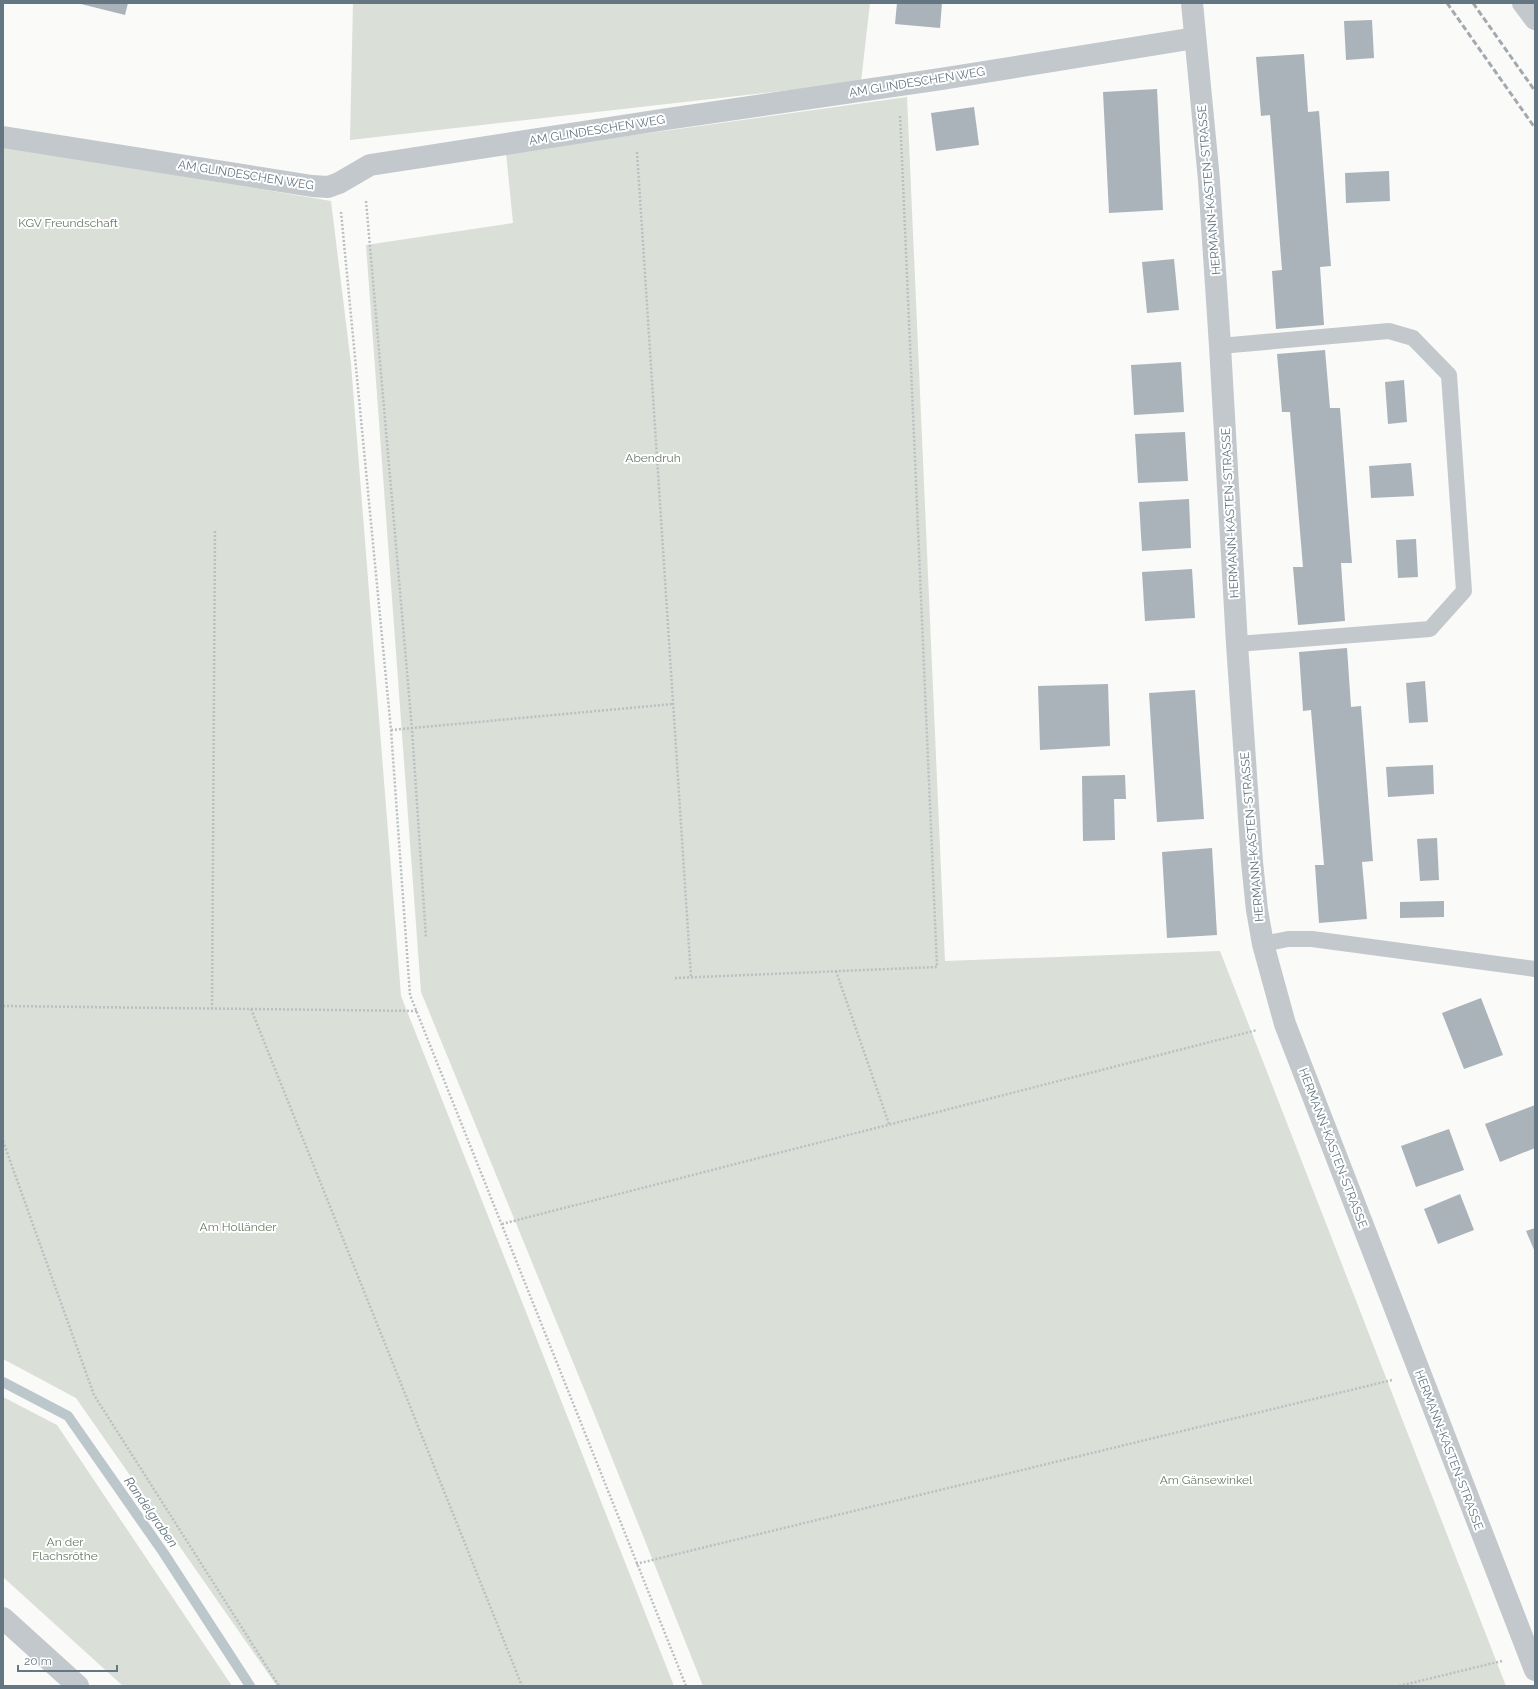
<svg xmlns="http://www.w3.org/2000/svg" width="1538" height="1689" viewBox="0 0 1538 1689" font-family="Raleway,sans-serif">
<style>
.green{fill:#dadfd7}
.lines{fill:none;stroke-linecap:round;stroke-linejoin:round}
.stream{stroke:#bbc7cb;stroke-width:10}
.building{fill:#aab3b9}
.path{stroke:#bbbfc2;stroke-width:2.5;stroke-dasharray:2 2;stroke-linecap:butt}
.service{stroke:#c3c8cc;stroke-width:16}
.minor{stroke:#c3c8cc;stroke-width:22}
.tertiary{stroke:#c3c8cc;stroke-width:22}
.rail{stroke:#a2aab0;stroke-width:3;stroke-dasharray:6 3;stroke-linecap:butt}
.labels{text-anchor:middle;dominant-baseline:central;stroke-width:4;stroke-linejoin:round;paint-order:stroke}
.street-label{font-size:12px;fill:#657683;stroke:#fff}
.park-label{font-size:12px;fill:#687a64;stroke:#fff}
.water-label{font-size:13px;font-style:italic;fill:#60757c;stroke:#fff}
</style>
<rect width="100%" height="100%" fill="#fafaf8"/>
<g class="green">
<path d="M353 3H870L861 82 350 140Z"/>
<path d="M907 97 945 961 1220 951 1506 1686H703L598 1423 421 992 366 245 513 223 506 153Z"/>
<path d="M3 146 331 201 351 364 401 996 674 1686H277L76 1398 3 1359Z"/>
<path d="M3 1397 57 1425 232 1686H123L3 1577Z"/>
</g>
<g class="lines">
<path class="stream" d="M3 1382 68 1416 163 1552 250 1686"/>
</g>
<g class="building">
<path d="M77 3H128L125 15Z"/>
<path d="M897 3H942L940 28 895 24Z"/>
<path d="M1372 20 1374 58 1346 60 1344 21Z"/>
<path d="M1304 54 1308 112 1319 111 1331 266 1320 267 1324 325 1276 329 1272 271 1282 270 1270 115 1261 116 1256 57Z"/>
<path d="M1157 89 1163 210 1109 213 1103 92Z"/>
<path d="M974 107 979 145 936 151 931 113Z"/>
<path d="M1389 171 1390 201 1346 203 1345 173Z"/>
<path d="M1174 259 1179 310 1147 313 1142 262Z"/>
<path d="M1325 350 1330 408H1340L1352 563H1341L1345 621 1298 625 1293 567H1303L1290 412H1282L1277 354Z"/>
<path d="M1181 362 1184 412 1134 415 1131 365Z"/>
<path d="M1404 380 1407 422 1388 424 1385 382Z"/>
<path d="M1185 432 1188 481 1138 483 1135 434Z"/>
<path d="M1411 463 1414 496 1371 498 1369 466Z"/>
<path d="M1189 499 1191 548 1142 551 1139 502Z"/>
<path d="M1416 539 1418 577 1398 578 1396 540Z"/>
<path d="M1192 569 1195 618 1145 621 1142 572Z"/>
<path d="M1347 648 1351 707 1361 706 1373 861 1362 862 1367 919 1319 923 1315 865H1324L1311 710 1303 711 1299 652Z"/>
<path d="M1425 681 1428 722 1409 723 1406 683Z"/>
<path d="M1108 684 1110 746 1040 750 1038 686Z"/>
<path d="M1195 690 1204 819 1157 822 1149 693Z"/>
<path d="M1433 765 1434 794 1388 797 1386 767Z"/>
<path d="M1125 775 1126 799H1114L1115 840 1083 841 1082 776Z"/>
<path d="M1437 838 1439 880 1420 881 1417 839Z"/>
<path d="M1212 848 1217 935 1167 938 1162 852Z"/>
<path d="M1444 901V917L1400 918V902Z"/>
<path d="M1481 998 1503 1055 1464 1069 1442 1013Z"/>
<path d="M1535 1105V1148L1500 1162 1485 1124Z"/>
<path d="M1449 1129 1464 1170 1416 1187 1401 1146Z"/>
<path d="M1460 1194 1474 1230 1438 1244 1424 1209Z"/>
<path d="M1535 1228V1252L1526 1231Z"/>
</g>
<g class="lines">
<g class="path">
<path d="M637 152 691 977"/>
<path d="M366 201 412 729 426 938"/>
<path d="M341 212 391 730 410 995 686 1686"/>
<path d="M391 730 673 704"/>
<path d="M836 971 889 1124"/>
<path d="M675 978 937 967 900 114"/>
<path d="M3 1006 418 1011"/>
<path d="M212 1009 215 530"/>
<path d="M251 1009 522 1686"/>
<path d="M3 1141 94 1395 279 1686"/>
<path d="M502 1224 1257 1030"/>
<path d="M636 1564 1392 1380"/>
<path d="M1399 1686 1502 1661"/>
</g>
<g class="service">
<path d="M1220 346 1389 331 1413 338 1449 375 1464 591 1430 629 1237 644"/>
<path d="M1263 944 1288 939H1312L1535 969"/>
</g>
<g class="minor">
<path d="M1523 3 1535 19"/>
<path d="M3 137 312 186 328 187 339 183 370 165 667 119 941 79 1195 38"/>
<path d="M3 1618 78 1686"/>
</g>
<path class="tertiary" d="M1192 3 1209 180 1220 346 1237 644 1252 862 1257 910 1263 944 1285 1024 1535 1670"/>
<g class="rail">
<path d="M1447 3 1535 128"/>
<path d="M1473 3 1535 91"/>
</g>
</g>
<g class="labels">
<g class="street-label">
<text transform="translate(917 82) rotate(-9)">AM GLINDESCHEN WEG</text>
<text transform="translate(597 130) rotate(-9)">AM GLINDESCHEN WEG</text>
<text transform="translate(246 175) rotate(9)">AM GLINDESCHEN WEG</text>
<text transform="translate(1209 190) rotate(-95)">HERMANN-KASTEN-STRASSE</text>
<text transform="translate(1230 513) rotate(-93)">HERMANN-KASTEN-STRASSE</text>
<text transform="translate(1252 837) rotate(-95)">HERMANN-KASTEN-STRASSE</text>
<text transform="translate(1333 1148) rotate(69)">HERMANN-KASTEN-STRASSE</text>
<text transform="translate(1449 1450) rotate(69)">HERMANN-KASTEN-STRASSE</text>
</g>
<g class="park-label">
<text x="68" y="223">KGV Freundschaft</text>
<text x="653" y="458">Abendruh</text>
<text x="238" y="1227">Am Holländer</text>
<text x="1206" y="1480">Am Gänsewinkel</text>
<text x="65" y="1542">An der<tspan x="65" dy="14">Flachsröthe</tspan></text>
</g>
<g class="water-label">
<text transform="translate(151 1512) rotate(55)">Randelgraben</text>
</g>
</g>
<rect width="1538" height="1689" fill="none" stroke="#657683" stroke-width="8"/>
<path d="M18 1665v6h99v-6" fill="none" stroke="#657683" stroke-width="2"/>
<text x="24" y="1665" font-size="12" fill="#657683" stroke="#ffffff" stroke-width="3" paint-order="stroke">20 m</text>
</svg>
